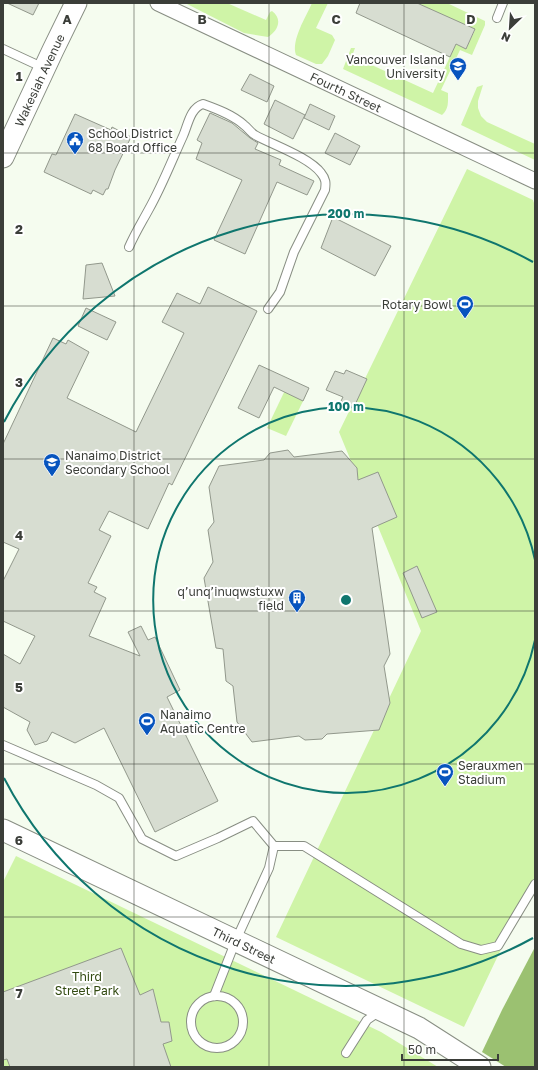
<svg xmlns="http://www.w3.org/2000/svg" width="538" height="1070" viewBox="0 0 538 1070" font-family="'Golos Text',sans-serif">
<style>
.green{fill:#cff4a7}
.forest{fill:#9bc171}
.building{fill:#d7ddd1;stroke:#92988c}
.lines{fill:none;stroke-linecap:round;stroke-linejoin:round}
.lane-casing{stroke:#888e83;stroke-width:10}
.street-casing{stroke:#888e83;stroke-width:17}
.secondary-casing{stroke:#888e83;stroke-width:23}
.lane{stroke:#fff;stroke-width:8}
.street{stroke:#fff;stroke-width:15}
.secondary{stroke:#fff;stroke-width:21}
.grid{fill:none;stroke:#3b3e39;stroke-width:1;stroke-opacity:0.55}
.ring{fill:none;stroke:#0f766e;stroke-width:2}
.labels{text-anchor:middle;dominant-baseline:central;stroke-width:4;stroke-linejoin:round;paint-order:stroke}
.poi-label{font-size:12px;fill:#3b3e39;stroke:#fff;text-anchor:start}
.street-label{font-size:12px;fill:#3b3e39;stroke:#fff}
.park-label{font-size:12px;fill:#324a11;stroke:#fff}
.grid-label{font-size:13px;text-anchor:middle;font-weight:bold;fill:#3b3e39;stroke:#fff;stroke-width:4;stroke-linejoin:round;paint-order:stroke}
.centre{fill:#0f766e;stroke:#fff;stroke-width:2}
.ring-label{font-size:12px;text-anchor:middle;font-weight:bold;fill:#0f766e;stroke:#fff;stroke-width:4;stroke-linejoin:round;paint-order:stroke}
</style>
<rect width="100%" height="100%" fill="#f5fcef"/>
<g class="green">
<path d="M185 3H227L266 20 270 12 272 11C283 19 278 31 268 37L244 33Z"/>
<path d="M312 3H328L316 28 332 35 335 40 328 56 322 64H316L296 55C291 40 306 17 312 3Z"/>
<path d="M417 3H447L485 21V25L472 55 460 50 441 90 448 93C448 102 449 109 442 115L343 69 351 48H355L352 56 433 93 456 44 466 49 475 30Z"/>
<path d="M483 85 478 101V108L481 116 487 122 535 144V160L461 125 477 87Z"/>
<path d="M467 169 533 200 535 206V878L464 1027 276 937 421 631 339 432Z"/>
<path d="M287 386 306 395 286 436 267 428Z"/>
<path d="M16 856 381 1032 438 1067H3V882Z"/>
</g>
<path class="forest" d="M535 947V1067H506L482 1052 502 1010Z"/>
<g class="building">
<path d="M7 3H39L33 15Z"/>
<path d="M360 3H417L475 29 466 49 456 44 450 57 356 13Z"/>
<path d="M250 74 274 86 267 102 241 90Z"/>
<path d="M275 100 305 115 293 139 264 124Z"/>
<path d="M310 104 335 116 329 130 304 118Z"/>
<path d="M210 113 232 123 250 138 258 143 255 149 281 160 279 165 314 181 307 195 277 182 245 254 214 240 242 180 196 159 202 143 197 140Z"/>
<path d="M75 114 111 130 112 127 131 137 115 170 108 189H106L103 195 93 190 91 194 44 172 52 154 56 155Z"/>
<path d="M335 133 360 146 350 165 325 153Z"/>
<path d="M333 217 391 246 375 276 321 248Z"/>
<path d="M102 263 115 296 83 299 86 265Z"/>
<path d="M208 287 257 311 172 485 169 483 148 529 109 511 99 530 111 536 88 583 97 587 94 592 106 598 89 636 140 656 128 632 141 626 148 640 155 637 180 690 167 697 218 801 155 832 104 728 75 743 52 732 47 741 35 745 27 730 30 722 3 707V654L20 664 35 636 3 621V581L19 549 3 542V444L53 338 66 344 68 340 89 352 67 398 136 432 184 333 162 322 177 293 200 304Z"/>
<path d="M86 308 116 322 107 340 78 326Z"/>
<path d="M259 365 309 388 303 401 274 387 259 418 238 408Z"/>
<path d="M346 370 367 379 354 407 341 401 343 397 326 390 335 371 344 374Z"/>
<path d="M288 450 294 457 342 451 357 468 358 480 378 472 397 517 372 528 390 654 384 666 390 703 379 730 327 734 322 739 305 740 299 736 252 742 237 722 233 686 226 681 223 649 216 648 204 578 213 562 208 530 214 522 209 487 219 466 264 460 270 453Z"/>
<path d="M417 566 437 612 422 618 403 573Z"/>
<path d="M121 948 140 995 153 989 161 1022H169L172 1041 163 1044 171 1067H10L7 1059 3 1060V992Z"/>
</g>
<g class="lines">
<defs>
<g id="lane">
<path d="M497 18 503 3"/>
<path d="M3 49 44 68"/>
<path d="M129 247C135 233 142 222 149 209 162 186 172 160 183 136 188 125 190 108 203 104 217 109 233 115 244 125 248 128 251 133 255 135 273 145 309 157 321 173 326 179 326 183 325 190L294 252 280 292 268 309"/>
<path d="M3 745 96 785 119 798 142 839 176 856 218 838 253 821 274 846H304L461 944 481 950 498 946 535 884"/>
<circle cx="217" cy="1022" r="26"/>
<path d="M214 996 236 940 269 868 274 846"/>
<path d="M346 1053 367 1020 380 1011"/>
</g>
<g id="street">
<path id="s1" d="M158 3 535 181"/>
</g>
<g id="secondary">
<path id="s2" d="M3 157 53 50 76 3"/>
<path id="s3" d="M3 830 419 1028 480 1067"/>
</g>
</defs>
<use href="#lane" class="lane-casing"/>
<use href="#street" class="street-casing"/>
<use href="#secondary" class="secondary-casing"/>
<use href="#lane" class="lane"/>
<use href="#street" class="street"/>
<use href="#secondary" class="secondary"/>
</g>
<path class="grid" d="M134 3V1067M269 3V1067M404 3V1067M3 153H535M3 306H535M3 459H535M3 611H535M3 764H535M3 917H535"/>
<g class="ring">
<path d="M535 640A193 193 0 1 1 535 560"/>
<path d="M533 938A386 386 0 0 1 4 778M4 422A386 386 0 0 1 533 262"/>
</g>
<defs>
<symbol id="university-pin" viewBox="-11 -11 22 30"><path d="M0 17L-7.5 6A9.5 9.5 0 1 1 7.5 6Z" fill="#0754be" stroke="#fff"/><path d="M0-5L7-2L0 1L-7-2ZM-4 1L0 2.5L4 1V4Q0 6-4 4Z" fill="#fff"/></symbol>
<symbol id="civic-pin" viewBox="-11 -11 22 30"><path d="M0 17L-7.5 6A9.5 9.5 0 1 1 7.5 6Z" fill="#0754be" stroke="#fff"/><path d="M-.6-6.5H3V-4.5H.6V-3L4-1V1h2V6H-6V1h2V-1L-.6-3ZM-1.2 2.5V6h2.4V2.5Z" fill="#fff"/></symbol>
<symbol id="stadium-pin" viewBox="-11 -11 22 30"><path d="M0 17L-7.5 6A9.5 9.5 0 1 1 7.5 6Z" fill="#0754be" stroke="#fff"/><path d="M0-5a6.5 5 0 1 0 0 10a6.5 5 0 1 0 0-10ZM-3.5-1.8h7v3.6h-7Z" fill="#fff"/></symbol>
<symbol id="school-pin" viewBox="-11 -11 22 30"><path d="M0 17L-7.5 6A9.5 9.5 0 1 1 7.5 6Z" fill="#0754be" stroke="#fff"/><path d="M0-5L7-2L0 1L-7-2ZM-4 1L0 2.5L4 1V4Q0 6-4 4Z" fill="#fff"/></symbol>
<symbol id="building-pin" viewBox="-11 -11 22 30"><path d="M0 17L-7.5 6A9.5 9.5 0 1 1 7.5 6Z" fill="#0754be" stroke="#fff"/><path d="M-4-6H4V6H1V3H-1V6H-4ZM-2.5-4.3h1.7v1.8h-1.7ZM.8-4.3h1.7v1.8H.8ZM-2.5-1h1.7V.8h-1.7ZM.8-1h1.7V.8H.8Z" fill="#fff"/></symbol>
</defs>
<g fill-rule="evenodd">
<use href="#university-pin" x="448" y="56" width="20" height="27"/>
<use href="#civic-pin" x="65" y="130" width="20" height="27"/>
<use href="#stadium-pin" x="455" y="294" width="20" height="27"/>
<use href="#school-pin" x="42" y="452" width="20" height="27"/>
<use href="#building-pin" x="287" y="588" width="20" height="27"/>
<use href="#stadium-pin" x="137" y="711" width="20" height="27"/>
<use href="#stadium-pin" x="435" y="762" width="20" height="27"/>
</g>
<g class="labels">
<g class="poi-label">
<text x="445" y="59" text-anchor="end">Vancouver Island<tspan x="445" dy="14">University</tspan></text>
<text x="88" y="133">School District<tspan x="88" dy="14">68 Board Office</tspan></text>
<text x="452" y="304" text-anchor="end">Rotary Bowl</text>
<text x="65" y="455">Nanaimo District<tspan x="65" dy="14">Secondary School</tspan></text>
<text x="284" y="591" text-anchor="end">q’unq’inuqwstuxw<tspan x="284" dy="14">field</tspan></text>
<text x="160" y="714">Nanaimo<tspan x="160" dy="14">Aquatic Centre</tspan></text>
<text x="458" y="765">Serauxmen<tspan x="458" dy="14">Stadium</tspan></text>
</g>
<g class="street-label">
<text stroke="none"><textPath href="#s2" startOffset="85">Wakesiah Avenue</textPath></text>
<text stroke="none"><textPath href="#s1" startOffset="208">Fourth Street</textPath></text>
<text stroke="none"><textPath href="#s3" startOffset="267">Third Street</textPath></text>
</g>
<g class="park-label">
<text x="87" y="976">Third<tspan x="87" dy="14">Street Park</tspan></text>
</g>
</g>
<g class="grid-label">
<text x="67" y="24">A</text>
<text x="202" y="24">B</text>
<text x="336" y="24">C</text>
<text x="471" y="24">D</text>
<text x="19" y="81">1</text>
<text x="19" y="234">2</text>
<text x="19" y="387">3</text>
<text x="19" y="540">4</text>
<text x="19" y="692">5</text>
<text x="19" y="845">6</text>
<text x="19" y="998">7</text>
</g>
<circle cx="346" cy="600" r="6" class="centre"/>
<g class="ring-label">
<text x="346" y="218">200 m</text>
<text x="346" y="411">100 m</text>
</g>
<rect width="538" height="1070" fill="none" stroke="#3b3e39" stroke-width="8"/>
<g transform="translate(510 28) rotate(205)" stroke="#ffffff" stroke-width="3" paint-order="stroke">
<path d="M0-3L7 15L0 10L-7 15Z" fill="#3b3e39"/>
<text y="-6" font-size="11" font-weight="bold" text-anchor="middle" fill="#3b3e39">N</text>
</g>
<path d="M402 1054v6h96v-6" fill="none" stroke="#3b3e39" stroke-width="2"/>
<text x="408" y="1054" font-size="12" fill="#3b3e39" stroke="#ffffff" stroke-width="3" paint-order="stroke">50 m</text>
</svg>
